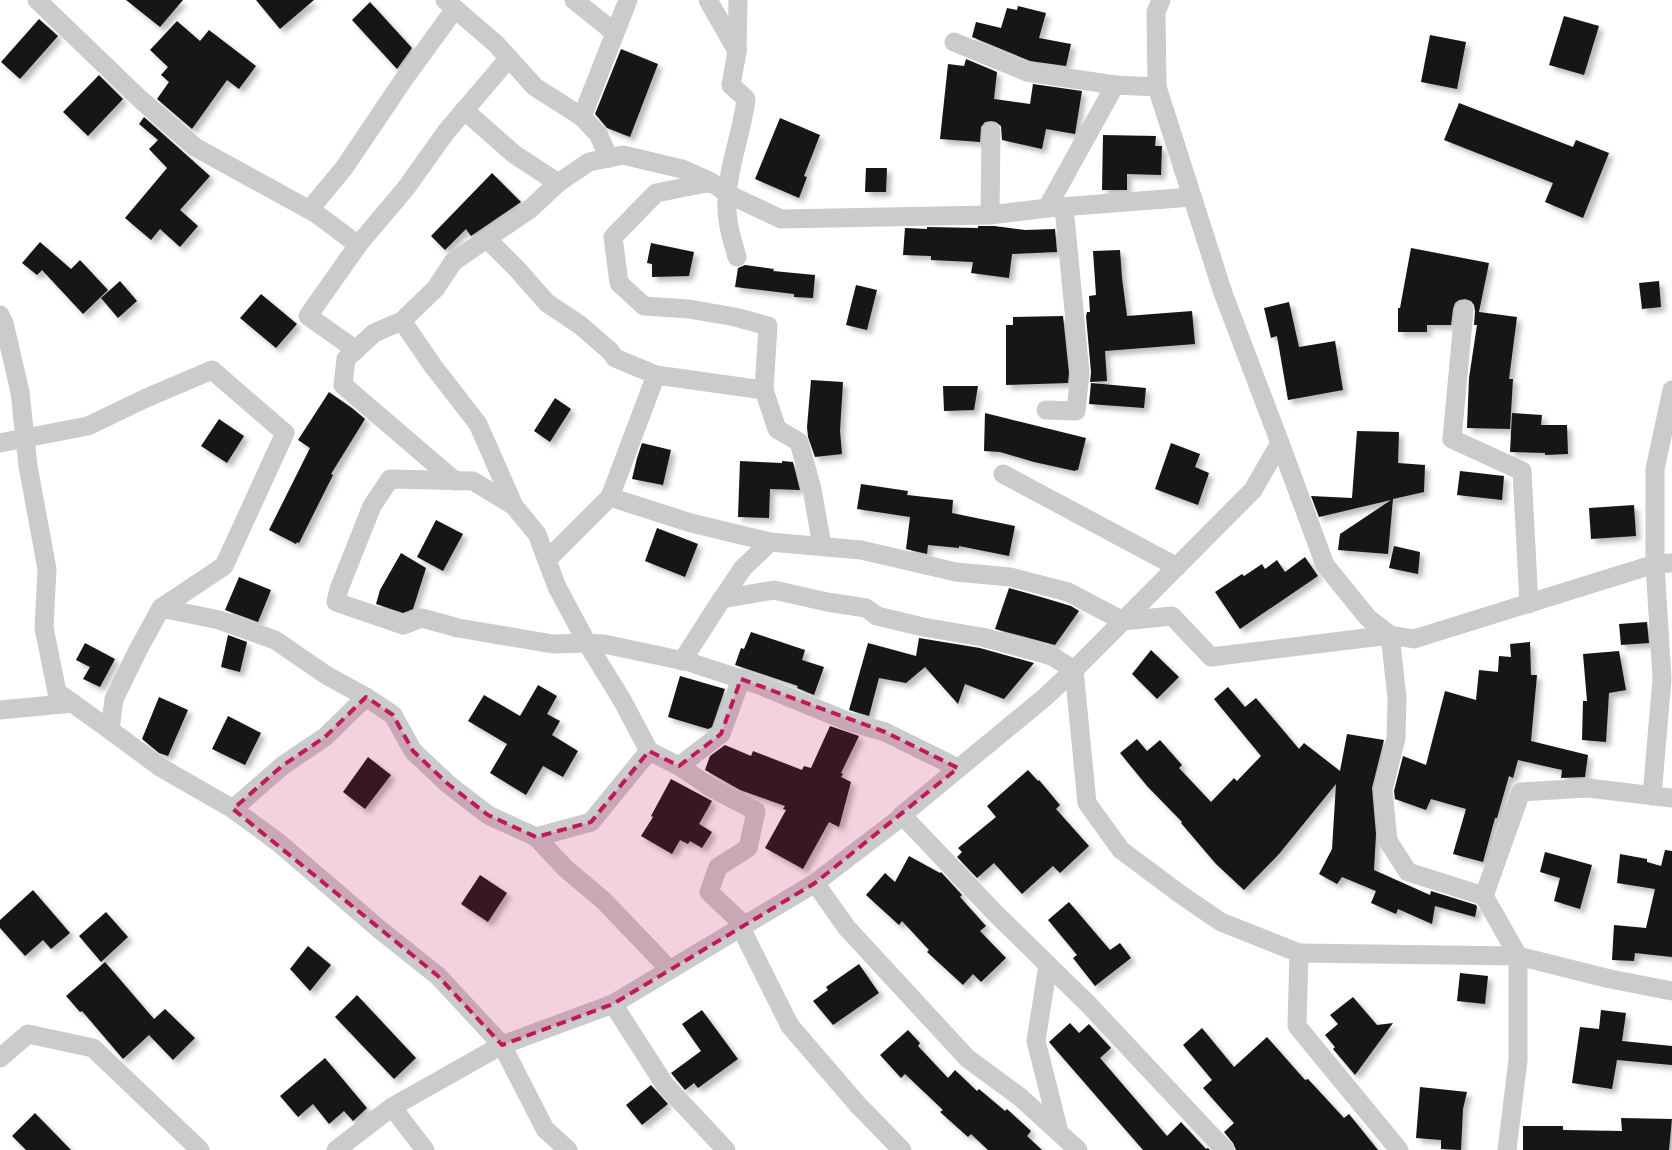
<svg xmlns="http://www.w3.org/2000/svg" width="1672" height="1150" viewBox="0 0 1672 1150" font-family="Figtree,sans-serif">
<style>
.building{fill:#151515;filter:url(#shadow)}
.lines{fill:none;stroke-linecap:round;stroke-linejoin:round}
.street{stroke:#cbcbcb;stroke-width:19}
.marked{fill:#c2185b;fill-opacity:0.2;stroke:#c2185b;stroke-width:4;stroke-dasharray:10 6;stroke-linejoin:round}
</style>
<defs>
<filter id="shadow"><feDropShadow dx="4.5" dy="4.5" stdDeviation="2.5" flood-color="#0004"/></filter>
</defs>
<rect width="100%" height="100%" fill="#fff"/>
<g class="building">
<path d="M126 0H183L160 27Z"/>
<path d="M256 0H314L280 29Z"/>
<path d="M370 2 412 48 397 69 352 20Z"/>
<path d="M1018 6 1046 13 1039 38 1071 44 1066 66 1030 61 972 37 976 22 1001 28 1007 8 1017 10Z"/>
<path d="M1564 16 1599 26 1584 75 1549 65Z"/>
<path d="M39 19 58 36 20 79 1 62Z"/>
<path d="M177 21 200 41 209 30 256 66 239 89 227 80 192 129 157 99 169 82 161 75 168 67 150 50Z"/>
<path d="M1430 35 1466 42 1457 89 1421 82Z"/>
<path d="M621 49 658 64 630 137 607 128 595 114Z"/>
<path d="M966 59 997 72 994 99 1030 104 1033 84 1082 91 1075 134 1046 129 1042 149 1002 140 1001 126 996 122 991 121 985 122 981 127 980 142 940 139 948 64 964 66Z"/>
<path d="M99 75 123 99 88 136 63 112Z"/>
<path d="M1459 103 1573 147 1576 140 1609 153 1583 218 1545 202 1553 183 1444 140Z"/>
<path d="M144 117 210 176 180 210 198 226 180 247 160 229 151 240 125 218 167 168 149 149 158 140 139 124Z"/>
<path d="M780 118 820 135 804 176 807 177 799 198 755 179Z"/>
<path d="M1103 135 1156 136 1155 146H1162L1161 175 1127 174V190H1102Z"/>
<path d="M866 168H887L886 192H865Z"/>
<path d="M492 173 521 202 471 236 466 229 445 250 431 236Z"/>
<path d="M978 226H994L1025 230 1055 229 1057 252 1012 254 1009 278 971 273 973 262 931 260V256L903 255 905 228 927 229V227L978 228Z"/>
<path d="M40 242 71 269 80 260 108 290 83 314 42 270 37 275 22 263Z"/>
<path d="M651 243 694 252 689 276 652 277V264L647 263Z"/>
<path d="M1411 248 1489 263 1479 312 1517 317 1509 379H1513L1510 429 1467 428 1469 378 1477 325H1474L1475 311 1474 305 1471 301 1465 299 1459 300 1455 303 1453 309 1451 325H1427V332H1398V308H1400Z"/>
<path d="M1120 250 1122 278 1127 316 1192 311 1195 344 1105 351 1107 381 1090 382 1091 372 1086 316 1087 312H1090L1089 296 1096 295 1093 251Z"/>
<path d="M745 265 774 269 773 271 815 275 813 298 794 297V294L735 287 738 268Z"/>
<path d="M120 281 137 301 118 318 101 298Z"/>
<path d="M1659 281 1661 307 1642 309 1639 283Z"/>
<path d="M856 285 877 290 867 330 846 325Z"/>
<path d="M261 294 297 324 276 348 240 318Z"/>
<path d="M1289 302 1299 347 1335 341 1343 390 1288 400 1277 336 1271 338 1264 308Z"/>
<path d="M1063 316 1069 373 1068 383 1006 385V325H1013V317Z"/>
<path d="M811 380 843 382 840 431 842 454 815 457 808 437 807 427Z"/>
<path d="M1091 383 1146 388 1144 408 1089 404Z"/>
<path d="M943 386H978L974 410 944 411Z"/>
<path d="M329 392 352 408 365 419 331 474 333 475 299 543 297 542 296 544 269 530 310 448 298 440Z"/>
<path d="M555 398 571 409 550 442 534 431Z"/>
<path d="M985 413 1086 438 1078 470H1076L1075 471 1034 462 1000 452 984 451Z"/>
<path d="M1512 413 1542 415 1541 425H1567L1568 454 1545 455V453L1510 452Z"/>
<path d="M219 419 244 436 227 463 201 446Z"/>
<path d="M1357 431 1399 432 1398 463 1425 465 1424 492 1393 499 1388 554 1338 550 1340 534 1391 500 1319 517 1311 496 1352 498Z"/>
<path d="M642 443 671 450 663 485 632 479 637 458Z"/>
<path d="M1171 443 1200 454 1195 467 1209 473 1198 505 1155 489Z"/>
<path d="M740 461 782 463V461L793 462 800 490 770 489 769 518 738 517Z"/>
<path d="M1460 471 1504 476 1502 500 1457 495Z"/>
<path d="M861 484 908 491 907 495 953 500 952 513 1015 526 1009 556 959 546V548L928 545 927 554 906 549 910 517 857 509Z"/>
<path d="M1634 505 1636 536 1591 539 1589 508Z"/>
<path d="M436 520 463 534 443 571 417 557Z"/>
<path d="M657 528 698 544 685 577 645 561Z"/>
<path d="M1394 546 1420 552 1418 574 1389 568Z"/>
<path d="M401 553 426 568 413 609 403 613 376 604 380 590Z"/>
<path d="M1305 557 1318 576 1240 629 1215 592 1242 574 1244 576 1262 564 1265 569 1277 560 1285 572Z"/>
<path d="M239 577 271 590 258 622 225 610Z"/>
<path d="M1009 588 1041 597 1071 606 1079 611 1055 645 995 629Z"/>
<path d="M1647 622 1649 643 1621 645 1619 624Z"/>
<path d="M751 632 805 650 802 660 824 667 814 695 797 688 798 686 735 665 741 648 744 649Z"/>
<path d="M228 635 247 642 240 672 221 667Z"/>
<path d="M919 638 980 648 1034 663 1004 699 965 684 958 704 925 667 906 683 879 678 869 716 849 710 868 643 916 656Z"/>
<path d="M1530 642 1531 675H1537L1531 741 1588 755 1585 777 1561 778 1562 770 1518 760 1513 778 1509 776 1497 818H1495L1483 862 1453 854 1466 809 1431 799 1426 810 1395 799 1394 791 1403 756 1426 765 1445 691 1476 700 1479 670 1498 672 1499 656 1511 657 1510 644Z"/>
<path d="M85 643 115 659 100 687 83 679 90 667 76 660Z"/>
<path d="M1151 650 1179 677 1157 699 1132 674Z"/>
<path d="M1619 651 1626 690 1609 693 1606 742 1582 740 1583 701H1587L1583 654Z"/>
<path d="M680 676 725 689 712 727 708 729 668 717Z"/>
<path d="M538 685 557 696 547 714 560 721 552 735 578 751 563 777 543 766 526 795 490 773 507 744 468 721 484 695 520 716Z"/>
<path d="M1228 687 1245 707 1256 698 1299 749 1304 743 1340 771 1347 734 1384 740 1372 788 1376 834 1374 870 1430 895 1431 891 1476 905 1477 907 1475 917 1435 906 1432 924 1398 909 1396 914 1371 903 1376 891 1342 877 1337 884 1319 874 1332 849 1336 784 1279 854 1244 890 1216 864 1181 823 1182 822 1147 786 1120 753 1137 739 1147 751 1160 740 1182 765 1179 768 1211 802 1234 778 1237 781 1261 756 1214 699Z"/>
<path d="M159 697 188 710 168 756 159 753 142 739Z"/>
<path d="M228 716 261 733 245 765 212 749Z"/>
<path d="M830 726 859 736 841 773 843 774 841 777 851 782 839 827 829 822 803 869 765 848 786 810 783 809 785 806 740 790 705 770 710 756 725 745 751 756 753 751 802 770 804 766 811 768Z"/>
<path d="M368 757 391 775 365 809 343 792Z"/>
<path d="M1028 770 1038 781 1039 780 1060 805 1056 809 1089 846 1060 873 1053 866 1022 894 994 863 977 878 957 857 962 852 958 848 996 817 987 806Z"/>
<path d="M671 779 712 801 699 824 712 832 702 848 690 841 688 844 680 840 672 854 641 836 653 817 651 816Z"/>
<path d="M1665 850 1672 851V957L1635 953 1634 961 1612 960 1614 925 1646 928 1655 889 1617 883 1620 854 1647 859V862L1661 866Z"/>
<path d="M1545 852 1592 865 1580 909 1554 901 1560 878 1540 872Z"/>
<path d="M909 856 940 873 941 872 962 895 960 897 986 926 980 931 1006 958 981 982 973 974 963 985 927 952 929 950 902 921 899 925 866 895 885 873 895 882Z"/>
<path d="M480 875 507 893 488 922 461 904Z"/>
<path d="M33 890 70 933 51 949 43 940 25 956 0 928V920Z"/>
<path d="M1069 902 1110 950 1120 943 1131 958 1095 986 1073 958 1077 955 1048 920Z"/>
<path d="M106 912 128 937 101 962 79 936Z"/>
<path d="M308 946 331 965 310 991 290 969Z"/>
<path d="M105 962 154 1019 165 1009 195 1038 173 1060 149 1035 123 1059 82 1011 80 1012 66 996Z"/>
<path d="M859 964 879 993 833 1025 813 1001 828 990 826 987Z"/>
<path d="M1460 973 1488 976 1485 1004 1457 1001Z"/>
<path d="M357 995 416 1058 394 1079 335 1017Z"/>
<path d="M1353 997 1377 1025 1393 1023 1355 1075 1333 1049 1335 1047 1325 1035 1338 1024 1330 1015Z"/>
<path d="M702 1010 738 1059 698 1088 694 1083 685 1090 671 1073 701 1051 682 1024Z"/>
<path d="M1601 1010 1626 1013 1622 1041 1672 1046V1065L1617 1060 1612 1089 1572 1083 1580 1027 1599 1029Z"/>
<path d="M1070 1023 1079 1033 1089 1024 1111 1048 1100 1058 1167 1136 1181 1122 1206 1149 1208 1148 1210 1150H1143L1049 1042Z"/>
<path d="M1202 1028 1234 1067 1267 1037 1305 1080 1308 1079 1344 1118 1349 1114 1378 1150H1236L1233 1143 1224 1132 1234 1123 1203 1088 1212 1080 1183 1045Z"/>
<path d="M908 1030 920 1043 918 1046 948 1078 955 1070 977 1091 979 1089 1005 1111 1007 1109 1031 1131 1027 1136 1042 1150H988L971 1134 968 1137 940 1112 943 1110 905 1074 901 1078 880 1055Z"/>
<path d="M325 1058 367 1108 353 1121 344 1111 329 1124 313 1104 298 1117 280 1096Z"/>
<path d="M651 1085 668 1104 642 1125 626 1105Z"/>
<path d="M1420 1087 1467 1092 1463 1109 1461 1150 1441 1149V1140L1416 1138Z"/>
<path d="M35 1113 71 1150H26L12 1136Z"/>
<path d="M1621 1118 1672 1119 1669 1150H1523V1126H1563V1130L1622 1131Z"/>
</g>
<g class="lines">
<g class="street">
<path d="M37 0 140 99 195 147 315 213"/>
<path d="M445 0 496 44 535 87 582 117"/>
<path d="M574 0 614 32"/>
<path d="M708 0 737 51"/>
<path d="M954 42 1027 72 1115 85"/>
<path d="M464 110 514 154 558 183"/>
<path d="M609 158 598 134 582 117 628 0"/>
<path d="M1192 197 1047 208 990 215 781 219 728 194 711 182 656 193 613 237 619 283 644 306 689 309 735 317 768 326 764 390 656 375 610 497 691 523 770 542 861 550 956 572 1010 577 1068 592 1123 621 1172 616 1211 657 1390 635 1397 698 1396 738 1383 790 1388 841 1408 872 1484 896 1521 792 1588 788 1672 798"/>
<path d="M1047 208 1115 85 1157 87"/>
<path d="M990 215 991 132"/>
<path d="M358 245 406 188 446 132 509 58"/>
<path d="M737 257C732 239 726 221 727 203 727 168 742 134 746 99L731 85 737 52 738 0"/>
<path d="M1464 310 1452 439 1522 471 1529 604"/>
<path d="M0 315 4 323 20 392 28 466 47 569 44 628 57 692 110 730"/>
<path d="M402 321 436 288 453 262 492 235"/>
<path d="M356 350 308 316 358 245 310 209 344 168 404 79 455 9"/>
<path d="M656 375 615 358 610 351 580 325 547 303 517 269 488 240 492 235 529 210 558 183 589 162 623 155 682 169 711 182"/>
<path d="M764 390 777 429 799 442 812 489 822 546"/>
<path d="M1046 410 1076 411 1080 373 1064 207"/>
<path d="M0 443 88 426 144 399 212 370 285 433 224 566 161 608"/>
<path d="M1280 443 1325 565 1368 618 1390 635 1414 639 1655 564 1672 563"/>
<path d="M1003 474 1177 567"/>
<path d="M455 481 343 385 346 359 374 333 402 321 433 366 478 424 514 506"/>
<path d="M770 542 743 568 722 599 774 590 827 602 866 608 877 616 923 627 982 637 1052 656 1074 670 1087 803 1121 850 1180 894 1221 922 1299 953 1297 1026 1399 1150"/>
<path d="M547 560 610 497"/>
<path d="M682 661 722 599"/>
<path d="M366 697 325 737 282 766 233 809 279 843 379 929 438 976 502 1045 545 1129 568 1150"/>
<path d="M0 710 73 703"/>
<path d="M649 751 679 766 710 787 756 811 748 848 718 867 709 892 745 926"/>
<path d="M679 766 721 734 741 679"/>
<path d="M1652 796 1662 679 1655 564V469L1672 390"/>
<path d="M233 809 160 767 110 730 114 699 138 650 161 608 219 620 275 640 326 675 366 697 393 715 413 751 448 784 488 815 536 837 591 822 649 751 622 700 587 643 553 644 458 628 422 618 403 625 336 602 339 589 372 506 390 479 473 481 514 506 537 534 557 587 587 643 604 644 689 662 759 685 847 721 885 732 958 768"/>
<path d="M902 815 995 913 1089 1005 1225 1150"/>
<path d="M536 837 565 868 604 901 670 970"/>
<path d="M815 883 847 928 967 1058 1020 1097 1078 1150"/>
<path d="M1484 896 1518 956 1610 979 1672 991"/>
<path d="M741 928 790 1026 858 1105 902 1150"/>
<path d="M1299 953 1518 956V1060L1507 1150"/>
<path d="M1048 965 1036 1041 1059 1132"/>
<path d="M613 1004 665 1085 726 1150"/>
<path d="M0 1058 28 1034 93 1048 200 1150"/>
<path d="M392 1107 425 1150"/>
<path d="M336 1150 392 1107 502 1045 613 1004 815 883 900 818 902 815 1044 698 1074 670 1253 490 1280 443 1223 293 1157 87 1156 12 1161 0"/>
</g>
</g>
<path class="marked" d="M741 679 885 732 958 768 815 883 613 1004 502 1045 438 976 233 809 282 766 325 737 366 697 393 715 413 751 448 784 488 815 536 837 591 822 649 751 679 766 721 734Z"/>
</svg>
